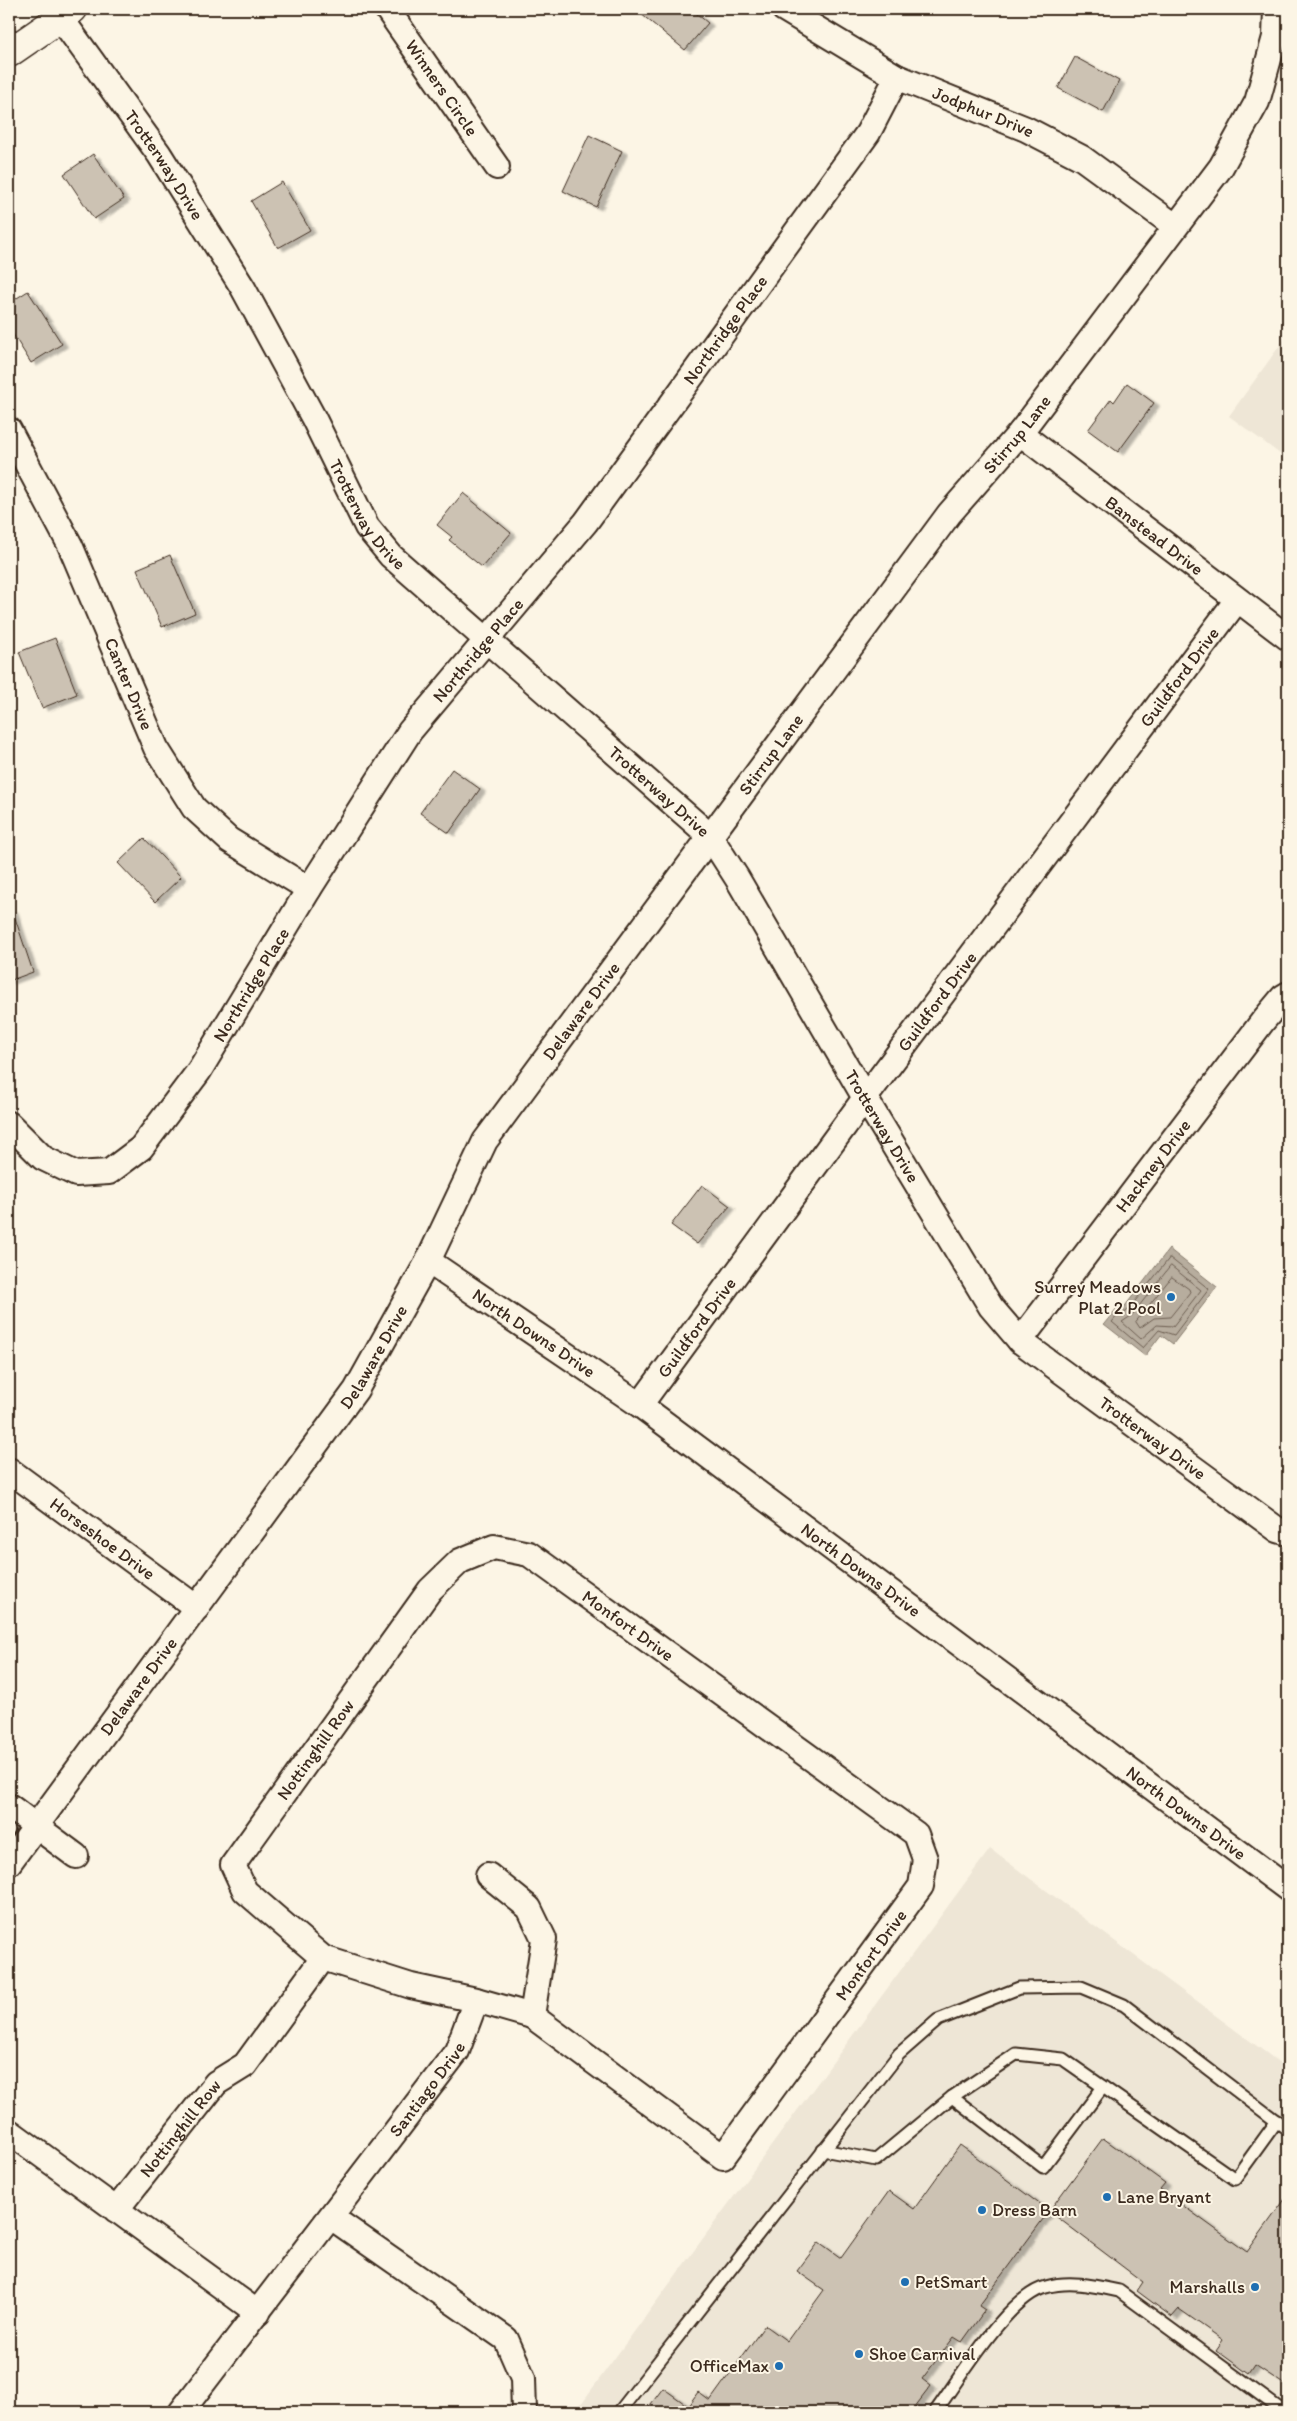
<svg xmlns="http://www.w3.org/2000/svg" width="1297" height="2421" viewBox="0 0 1297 2421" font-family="Itim,sans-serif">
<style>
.built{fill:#eee6d6}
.water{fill:#b7ad9e;stroke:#85796b}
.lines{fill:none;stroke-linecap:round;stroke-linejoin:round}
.shore{stroke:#6d5e51;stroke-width:1}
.building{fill:#ccc2b3;stroke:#3b2a1e;filter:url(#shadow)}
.lane-casing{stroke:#3b2a1e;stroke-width:15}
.street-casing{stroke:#3b2a1e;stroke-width:28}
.secondary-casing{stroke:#3b2a1e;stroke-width:31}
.lane{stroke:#fcf5e5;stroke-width:11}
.street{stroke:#fcf5e5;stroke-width:24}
.secondary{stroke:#fcf5e5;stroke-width:28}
.poi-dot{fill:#1f6fb2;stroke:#fcf5e5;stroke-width:2}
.labels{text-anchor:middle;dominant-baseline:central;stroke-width:4;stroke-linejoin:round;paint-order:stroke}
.street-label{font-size:18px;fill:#3b2a1e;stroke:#fcf5e5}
.poi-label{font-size:18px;fill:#3b2a1e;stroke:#fcf5e5;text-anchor:start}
</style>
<defs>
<filter id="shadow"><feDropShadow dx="5.5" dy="3" stdDeviation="1" flood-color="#0004"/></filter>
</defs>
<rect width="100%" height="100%" fill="#fcf5e5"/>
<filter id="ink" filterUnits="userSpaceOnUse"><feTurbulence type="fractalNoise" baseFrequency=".02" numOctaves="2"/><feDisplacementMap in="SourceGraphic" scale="10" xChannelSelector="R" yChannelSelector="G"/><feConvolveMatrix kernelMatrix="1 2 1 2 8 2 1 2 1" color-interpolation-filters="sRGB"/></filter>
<g filter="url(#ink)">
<g class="built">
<path d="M1288 334V460L1229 416Z"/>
<path d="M990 1849 1288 2069V2412H575Z"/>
</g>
<path class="water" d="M1169 1249 1217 1287 1173 1344 1161 1335 1145 1356 1104 1324 1118 1307 1122 1310Z"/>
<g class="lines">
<g class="shore">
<path d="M1170 1258 1209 1289 1174 1335 1159 1330 1143 1348 1112 1322 1118 1315 1126 1312Z"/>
<path d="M1171 1266 1201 1290 1173 1326 1157 1325 1141 1339 1122 1322 1131 1316Z"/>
<path d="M1172 1277 1189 1289 1190 1292 1170 1317 1154 1318 1140 1328 1136 1322Z"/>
</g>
</g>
<g class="building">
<path d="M635 9H691L708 23 685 50Z"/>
<path d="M1075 57 1119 81 1103 112 1058 88Z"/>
<path d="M589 135 622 151 596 207 563 191Z"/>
<path d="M93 154 124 199 94 219 64 174Z"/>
<path d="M282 182 310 230 278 248 251 201Z"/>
<path d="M28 291 62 344 31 363 9 328V303Z"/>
<path d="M1127 383 1154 403 1118 452 1088 430 1111 399 1114 402Z"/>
<path d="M463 493 511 533 482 567 449 540 452 537 437 525Z"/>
<path d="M170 555 195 613 162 627 137 569Z"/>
<path d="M55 638 77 694 42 708 19 652Z"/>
<path d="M452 769 480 789 449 833 420 813Z"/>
<path d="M144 838 181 877 155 902 118 863Z"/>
<path d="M12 909 33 972 9 981V910Z"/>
<path d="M702 1185 730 1206 697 1244 671 1225Z"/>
<path d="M1103 2138 1165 2183 1160 2189 1247 2252 1288 2195V2387L1255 2365 1249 2374 1216 2350 1223 2340 1179 2309 1172 2317 1137 2291 1143 2282 1049 2211Z"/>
<path d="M960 2145 1049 2211 979 2306 985 2310 962 2342 954 2337 922 2379 931 2386 911 2412H645L663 2388 688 2406 698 2392 710 2401 765 2325 787 2341 824 2290 797 2271 819 2242 841 2258 889 2191 914 2209Z"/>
</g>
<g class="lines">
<defs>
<g id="lane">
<path d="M952 2097 1043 2167 1103 2087"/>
<path d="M823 2150 876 2160 952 2097 1016 2054 1063 2059 1235 2179 1277 2121"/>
<path d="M619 2412 899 2054 938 2020 1019 1988 1081 1987 1124 2005 1288 2130"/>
<path d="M935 2412C959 2380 1008 2296 1046 2287 1070 2280 1095 2286 1119 2291L1284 2412"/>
</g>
<g id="street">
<path id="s1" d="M387 9 497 167"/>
<path id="s2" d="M784 9 897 77 1026 129 1082 158 1175 226"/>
<path id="s3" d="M60 17 159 154 243 288 313 417 367 527 391 556 710 836 737 878 865 1098 991 1307 1020 1341 1278 1530 1288 1533"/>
<path id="s4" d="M9 430 70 545 156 748 194 808 229 840 309 889"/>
<path id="s5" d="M1020 433 1288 638"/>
<path id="s6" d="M9 1124 43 1158 76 1174 109 1172 141 1148 199 1071 309 889 410 731 586 522 868 133 897 77"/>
<path id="s7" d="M428 1261 640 1405 1288 1889"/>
<path id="s8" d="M1020 1341 1263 1021 1283 997 1288 994"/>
<path id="s9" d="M640 1405 865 1098 1237 600"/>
<path id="s10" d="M9 1470 197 1608"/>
<path d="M9 1806 76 1856"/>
<path id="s11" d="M9 1863 356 1390 428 1261 485 1141 949 514 1020 433 1221 167 1257 102 1275 37 1276 9"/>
<path id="s12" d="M476 2000 411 1986 323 1958 245 1891 233 1865 430 1590 460 1561 494 1547 529 1554 916 1834 925 1859 921 1886 723 2157 532 2016 544 1939 529 1908 488 1875"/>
<path d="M10 2132 258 2313"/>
<path id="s13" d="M116 2210 216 2083 245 2065 323 1958"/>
<path d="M331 2217 506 2339 523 2378 524 2412"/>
<path id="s14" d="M181 2412 457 2051 476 2000 532 2016"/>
</g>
<path id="secondary" d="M9 53 73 9"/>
</defs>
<use href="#lane" class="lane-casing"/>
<use href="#street" class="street-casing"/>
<use href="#secondary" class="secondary-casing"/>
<use href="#lane" class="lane"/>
<use href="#street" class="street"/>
<use href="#secondary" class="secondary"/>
</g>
</g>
<g class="poi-dot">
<circle cx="1171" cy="1297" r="5"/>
<circle cx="1107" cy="2197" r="5"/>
<circle cx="982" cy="2210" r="5"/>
<circle cx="905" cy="2282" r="5"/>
<circle cx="1255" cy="2287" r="5"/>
<circle cx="859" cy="2354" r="5"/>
<circle cx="779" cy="2366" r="5"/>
</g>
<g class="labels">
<g class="street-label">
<text stroke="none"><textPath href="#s1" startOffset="96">Winners Circle</textPath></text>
<text stroke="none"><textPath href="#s2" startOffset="225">Jodphur Drive</textPath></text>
<text stroke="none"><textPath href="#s3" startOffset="181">Trotterway Drive</textPath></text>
<text stroke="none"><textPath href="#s6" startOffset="1165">Northridge Place</textPath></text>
<text stroke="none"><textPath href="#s11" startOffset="1752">Stirrup Lane</textPath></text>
<text stroke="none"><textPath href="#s3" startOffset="586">Trotterway Drive</textPath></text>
<text stroke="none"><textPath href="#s5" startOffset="169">Banstead Drive</textPath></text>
<text stroke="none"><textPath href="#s6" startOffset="760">Northridge Place</textPath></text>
<text stroke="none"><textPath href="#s9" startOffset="906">Guildford Drive</textPath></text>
<text stroke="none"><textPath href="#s4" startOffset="281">Canter Drive</textPath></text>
<text stroke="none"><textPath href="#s11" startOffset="1348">Stirrup Lane</textPath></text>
<text stroke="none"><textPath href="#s3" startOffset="991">Trotterway Drive</textPath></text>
<text stroke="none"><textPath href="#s6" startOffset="355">Northridge Place</textPath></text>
<text stroke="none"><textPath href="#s9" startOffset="501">Guildford Drive</textPath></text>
<text stroke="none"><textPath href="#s11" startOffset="1029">Delaware Drive</textPath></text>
<text stroke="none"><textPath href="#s3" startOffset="1396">Trotterway Drive</textPath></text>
<text stroke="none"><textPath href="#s8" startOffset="220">Hackney Drive</textPath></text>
<text stroke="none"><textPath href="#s9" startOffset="96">Guildford Drive</textPath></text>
<text stroke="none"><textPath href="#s7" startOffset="128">North Downs Drive</textPath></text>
<text stroke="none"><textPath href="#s11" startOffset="624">Delaware Drive</textPath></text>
<text stroke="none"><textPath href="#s3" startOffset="1816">Trotterway Drive</textPath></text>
<text stroke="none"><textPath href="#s10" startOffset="116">Horseshoe Drive</textPath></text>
<text stroke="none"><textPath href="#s7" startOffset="532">North Downs Drive</textPath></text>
<text stroke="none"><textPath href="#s12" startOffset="865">Monfort Drive</textPath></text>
<text stroke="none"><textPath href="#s11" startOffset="219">Delaware Drive</textPath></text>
<text stroke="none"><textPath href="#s12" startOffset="432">Nottinghill Row</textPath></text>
<text stroke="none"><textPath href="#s7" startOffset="938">North Downs Drive</textPath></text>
<text transform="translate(871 1955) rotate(-54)">Monfort Drive</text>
<text stroke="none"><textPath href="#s14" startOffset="406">Santiago Drive</textPath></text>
<text stroke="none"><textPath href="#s13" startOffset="104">Nottinghill Row</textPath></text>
</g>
<g class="poi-label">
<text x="1161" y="1287" text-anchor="end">Surrey Meadows<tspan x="1161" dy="21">Plat 2 Pool</tspan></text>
<text x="1117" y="2197">Lane Bryant</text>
<text x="992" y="2210">Dress Barn</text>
<text x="915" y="2282">PetSmart</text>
<text x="1245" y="2287" text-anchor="end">Marshalls</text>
<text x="869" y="2354">Shoe Carnival</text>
<text x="769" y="2366" text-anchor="end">OfficeMax</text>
</g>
</g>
<rect width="1297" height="2421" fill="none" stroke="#fcf5e5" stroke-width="30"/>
<rect x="15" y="15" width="1267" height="2391" fill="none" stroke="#3b2a1e" stroke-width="2" filter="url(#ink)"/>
</svg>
